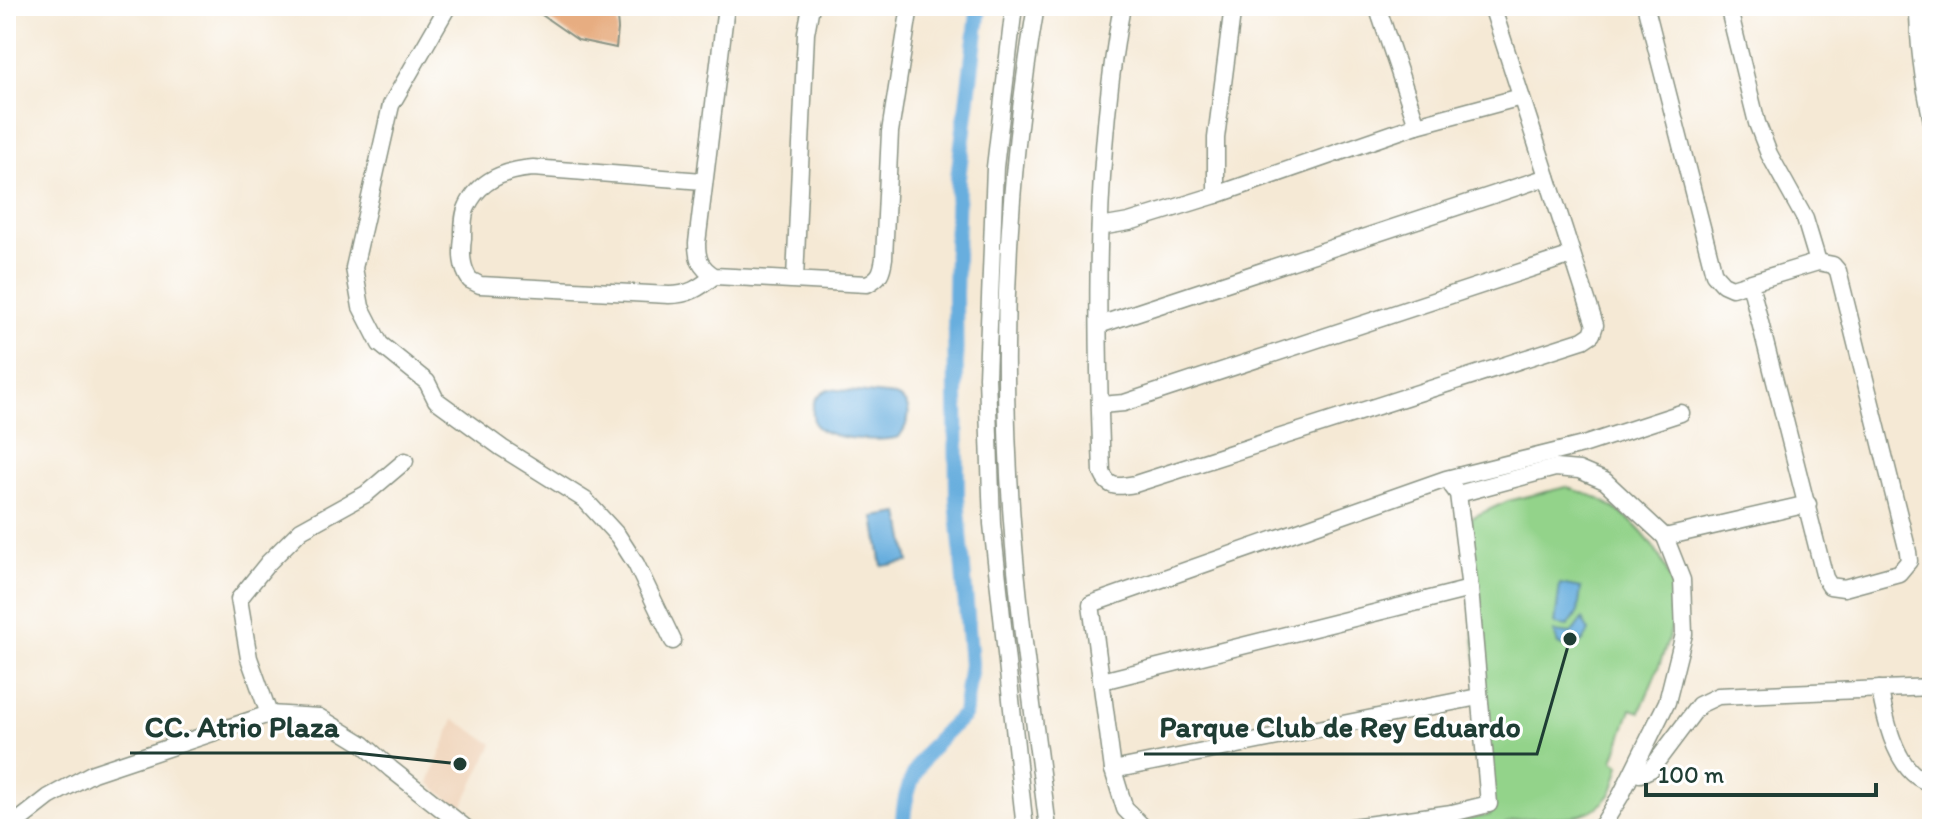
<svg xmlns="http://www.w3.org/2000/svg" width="1938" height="835" viewBox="0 0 1938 835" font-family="Itim,sans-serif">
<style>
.built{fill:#f0d5bc}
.green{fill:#93d38a;stroke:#59885f;stroke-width:2}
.water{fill:#67aede;stroke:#437689;stroke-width:2}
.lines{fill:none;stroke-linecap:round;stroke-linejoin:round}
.canal{stroke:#67aede;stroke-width:16}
.building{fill:#e7ad81}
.street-casing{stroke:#8a9384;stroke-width:19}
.street{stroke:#fff;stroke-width:16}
.leader{fill:none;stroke:#1f3d34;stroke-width:3}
.callout-dot{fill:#1f3d34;stroke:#fff;stroke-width:3}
.callout-label{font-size:30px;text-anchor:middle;font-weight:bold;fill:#1f3d34;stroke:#fff;stroke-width:6;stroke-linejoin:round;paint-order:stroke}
</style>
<rect width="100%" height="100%" fill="#fff"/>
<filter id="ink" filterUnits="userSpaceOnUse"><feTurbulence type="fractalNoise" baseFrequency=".0125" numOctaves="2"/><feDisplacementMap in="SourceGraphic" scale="16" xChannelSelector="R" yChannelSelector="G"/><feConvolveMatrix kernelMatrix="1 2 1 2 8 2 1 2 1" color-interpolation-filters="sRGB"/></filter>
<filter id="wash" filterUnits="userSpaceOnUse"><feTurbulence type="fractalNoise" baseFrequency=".006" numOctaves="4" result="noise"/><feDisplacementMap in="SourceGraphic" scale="32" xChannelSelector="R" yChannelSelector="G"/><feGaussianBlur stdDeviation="1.8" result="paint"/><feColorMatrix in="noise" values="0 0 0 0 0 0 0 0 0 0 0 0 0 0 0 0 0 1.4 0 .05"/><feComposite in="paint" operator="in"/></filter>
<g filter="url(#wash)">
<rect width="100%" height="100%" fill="#f5e9d5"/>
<path class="built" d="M454 719 493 744 461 809 429 783Z"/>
<path class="green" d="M1566 487C1577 491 1591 494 1601 500 1639 521 1678 567 1674 613 1671 642 1651 684 1640 712L1631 709 1613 761 1620 765C1617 775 1615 786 1610 795 1580 835 1525 804 1497 829H1455L1454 823 1490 815 1464 521 1508 501Z"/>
<g class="water">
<path d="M828 389 895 396C915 404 910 422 899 437 880 442 828 440 815 425 810 408 812 397 828 389Z"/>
<path d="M900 513 909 562 882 566 874 517Z"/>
<path d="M1560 584 1581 588 1578 612 1568 626 1555 624Z"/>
<path d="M1582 619 1589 631C1583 645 1573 652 1558 644L1554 632 1571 634Z"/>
</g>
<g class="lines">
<path class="canal" d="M903 829C902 779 927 746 964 715L971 664 957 498 955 295 958 178 979 6"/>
</g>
<g id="blocks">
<path class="building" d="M529 6H616L618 29 616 48 578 40Z"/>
</g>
</g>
<g filter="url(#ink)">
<use href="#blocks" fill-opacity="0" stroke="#8a9384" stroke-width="2"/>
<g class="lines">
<defs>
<g id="street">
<path d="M448 6 391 105 354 268 361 307 380 344 427 382 436 400 502 448 585 500 618 536 636 564 673 641"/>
<path d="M726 6 697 243C697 259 700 267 714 276L867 284C880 278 882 272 884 258L890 132 910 6"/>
<path d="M1014 6 995 167 987 377 992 524 1025 829"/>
<path d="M1036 6C1007 175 999 350 1012 521 1019 624 1036 727 1048 829"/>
<path d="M1122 6C1094 158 1096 318 1102 472 1108 489 1119 487 1135 484L1583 340 1592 334 1595 325 1492 6"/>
<path d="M1377 6 1417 125"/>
<path d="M1728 6 1757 123 1769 154 1805 219 1818 262"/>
<path d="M1918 6C1918 46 1923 81 1932 121"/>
<path d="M1646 8 1714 274 1723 284 1732 288 1818 262 1833 265 1838 271 1908 552 1909 561 1899 573 1844 588 1830 586 1825 578 1750 283"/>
<path d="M703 181 533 168C506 170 479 180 467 207 463 215 463 228 463 238 461 253 461 267 470 280L480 285 669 295C689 295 699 288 714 276"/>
<path d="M1216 195V138L1233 6"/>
<path d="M1100 227 1129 222 1216 195 1417 125 1521 97"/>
<path d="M795 279 806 33 811 6"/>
<path d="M1099 325 1547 177"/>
<path d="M1101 405 1124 403 1572 255"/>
<path d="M1458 494 1555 468 1579 470 1605 481 1665 537 1682 580 1684 634 1667 702 1621 795 1602 826 1597 829"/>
<path d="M1665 537 1808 504"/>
<path d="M1102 681 1470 589"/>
<path d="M1880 689C1885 720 1897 777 1932 783"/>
<path d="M269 714 249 658 239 599 268 563 301 530 366 494 405 461"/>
<path d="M1113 770 1478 697"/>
<path d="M1634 771 1640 774 1651 769 1699 705 1718 696 1932 687"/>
<path d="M8 829 49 797 93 773 269 714 319 717 363 744 391 769 467 829"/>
<path d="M1145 829 1125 809 1113 770 1091 604 1446 479 1583 445 1681 413"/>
<path d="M1338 829 1452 813 1489 804 1470 589 1458 494 1452 486"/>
<path d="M1448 829 1452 813"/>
</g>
</defs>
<use href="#street" class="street-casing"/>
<use href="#street" class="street"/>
</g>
</g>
<path class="leader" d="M460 764L355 753H130M1570 639L1537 754H1144"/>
<g class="callout-dot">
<circle cx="460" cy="764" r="8"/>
<circle cx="1570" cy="639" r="8"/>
</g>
<g class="callout-label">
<text x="242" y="737">CC. Atrio Plaza</text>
<text x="1340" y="737">Parque Club de Rey Eduardo</text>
</g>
<rect width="1938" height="835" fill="none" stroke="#fff" stroke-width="32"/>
<path d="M1646 783v12h230v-12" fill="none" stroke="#1f3d34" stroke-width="4"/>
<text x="1658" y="783" font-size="24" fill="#1f3d34" stroke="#ffffff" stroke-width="6" paint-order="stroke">100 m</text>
</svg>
